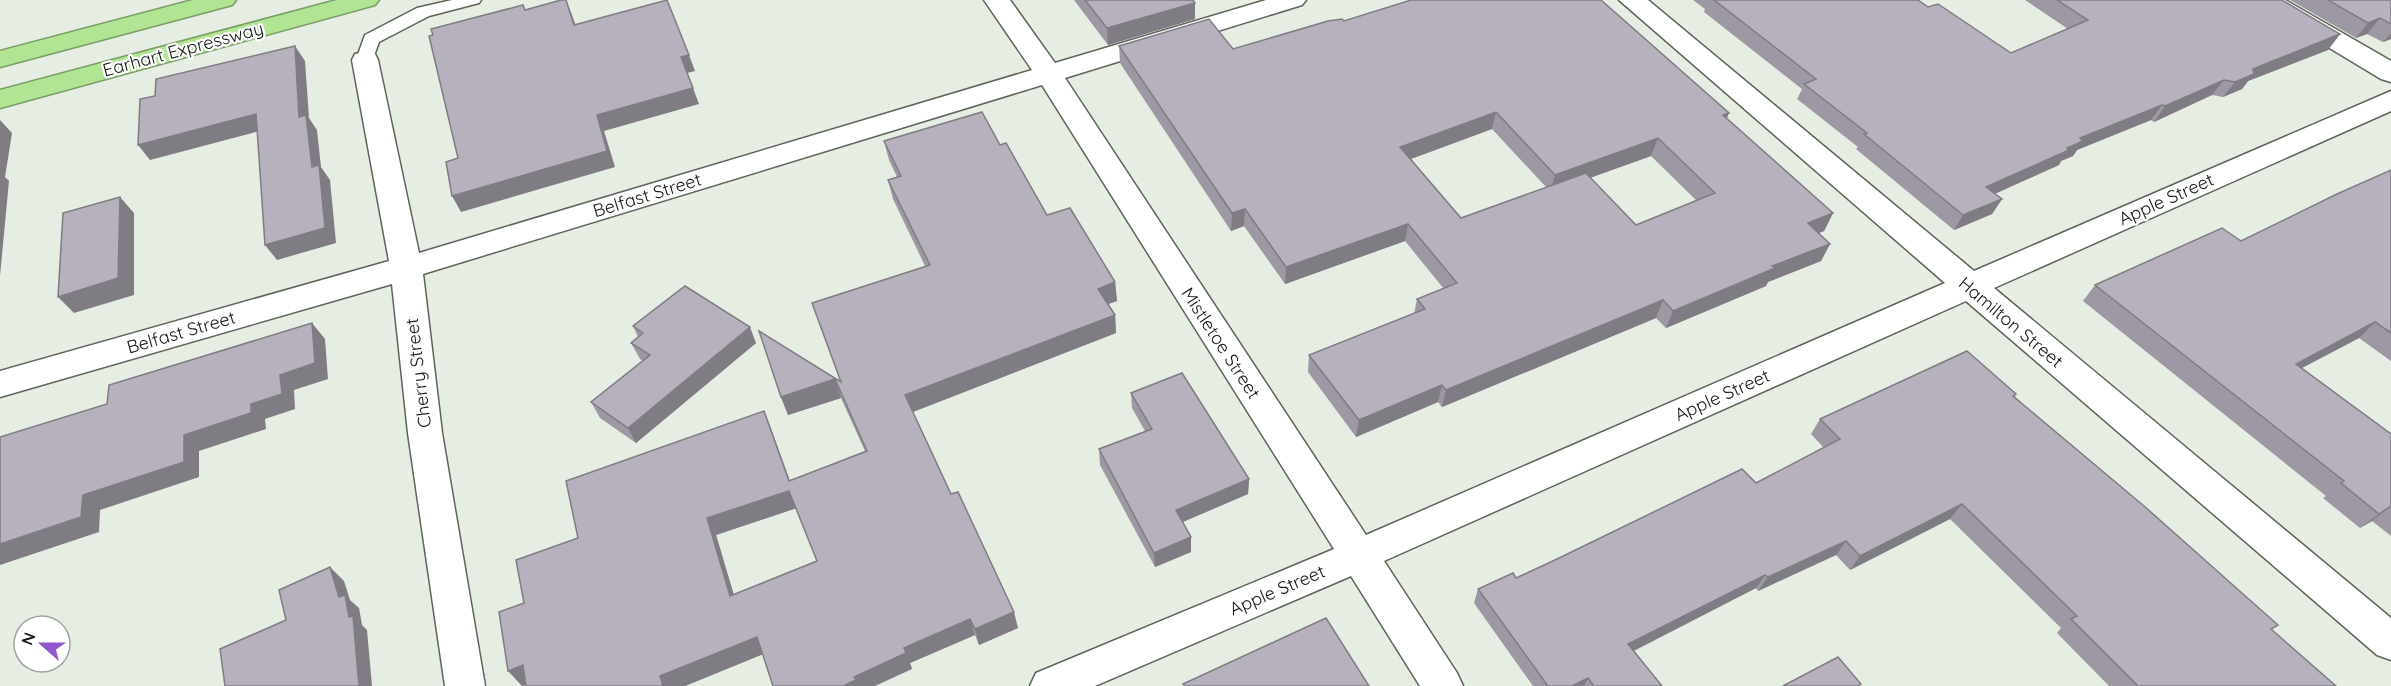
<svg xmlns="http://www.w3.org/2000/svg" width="2391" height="686" viewBox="0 0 2391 686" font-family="Quicksand,sans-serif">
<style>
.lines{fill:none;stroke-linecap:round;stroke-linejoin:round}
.service-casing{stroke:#5e645b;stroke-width:3}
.minor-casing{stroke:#5e645b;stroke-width:3}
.motorway-casing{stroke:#7a9d66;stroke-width:3}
.service{fill:#fff;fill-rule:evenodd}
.minor{fill:#fff;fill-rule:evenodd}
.motorway{fill:#b1e593;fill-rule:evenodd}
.wall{fill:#9d98a3;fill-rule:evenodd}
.shaded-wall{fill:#7f7c84}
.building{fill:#b6b1bd;stroke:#7f7c84;stroke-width:1.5;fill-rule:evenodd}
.labels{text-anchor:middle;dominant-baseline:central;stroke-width:4.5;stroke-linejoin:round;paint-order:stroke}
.street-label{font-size:18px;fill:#131612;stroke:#fff}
</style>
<rect width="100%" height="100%" fill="#e6ede2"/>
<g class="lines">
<defs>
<path id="service" d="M452 0H481L479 3 429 16 379 42 371 64H359L356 60 365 35 417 8Z"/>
<g id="minor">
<path d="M984 0H1010L1055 63 1266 0H1306L1302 5 1065 78 1366 535 1945 283 1619 0H1648L1974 271 2391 91V111L1994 288 2391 618V660L2377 655 1966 301 1384 561 1457 673 1463 686H1420L1351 576 1095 686H1030L1036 673 1334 549 1042 85 423 274 442 433 485 686H445L408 433 392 284 0 397V371L389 261 352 60 355 54 365 52 375 54 378 60 419 253 1032 70Z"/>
<path d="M2254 0H2285L2391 61V82L2381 79 2258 5Z"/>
</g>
<g id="motorway">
<path d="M193 0H236L232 5 0 67V51Z"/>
<path d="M337 0H379L375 5 0 108V90Z"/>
</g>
</defs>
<use href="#service" class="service-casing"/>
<use href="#minor" class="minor-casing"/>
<use href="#motorway" class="motorway-casing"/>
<use href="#service" class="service"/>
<use href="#minor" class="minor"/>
<use href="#motorway" class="motorway"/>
</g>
<g class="wall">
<path d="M1074 0H1193L1195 19 1108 45Z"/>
<path d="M1693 0H1918L1928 7 2011 53 2068 29 2025 0H2282L2340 34 2328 50 2248 81 2242 89 2223 97 2212 95 2154 122 2151 120 2077 150 2073 156 2061 161 2059 165 1995 193 2002 199 1992 214 1954 230 1856 149 1858 147 1797 99 1802 89 1704 12 1705 9Z"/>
<path d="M2290 0H2391V39L2383 42 2367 34 2356 38Z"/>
<path d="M1344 21 1727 119 1833 213 1824 231 1818 233 1830 244 1821 261 1768 282 1766 286 1666 328 1656 318 1442 407 1438 402 1356 437 1308 372 1309 355 1414 314 1417 299 1444 289 1405 241 1285 284 1244 226 1231 231 1120 63 1119 46 1233 49ZM1492 129 1546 187 1461 218 1411 159ZM1651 156 1697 201 1636 225 1590 178Z"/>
<path d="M884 141 1000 145 1047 215 1115 282 1117 301 1108 304 1115 315 1116 333 913 412 951 494 1018 628 979 645 975 635 910 663 912 669 763 654 685 686 526 685 523 686 524 603 578 538 764 411 771 429 790 481 865 451 841 398 788 415 781 397 840 382 925 266 893 199 888 180 897 177 889 160ZM796 508 817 561 734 595 716 535Z"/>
<path d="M2391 170V361L2359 338 2302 368 2391 434V536L2372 521 2360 528 2323 498 2326 496 2083 301 2095 285 2241 241Z"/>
<path d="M633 326 756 343 636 443 600 418 591 402 643 361 640 359 631 343 638 337Z"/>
<path d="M1131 393 1249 479 1248 494 1182 522 1191 537V552L1155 567 1100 465 1099 449 1145 431 1132 408Z"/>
<path d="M2016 394 2015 397 2272 630 2336 686H2109L2057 633 2061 628 1950 519 1850 570 1836 555 1758 591 1756 588 1634 651 1662 686H1533L1474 603 1478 589 1516 578 1756 483 1824 448 1811 434 1820 419Z"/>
</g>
<g class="shaded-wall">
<path d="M566 0 572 15 581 40 574 25Z"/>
<path d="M1195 3V19L1108 45 1107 28Z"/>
<path d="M2380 18 2367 34 2356 38 2368 23Z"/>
<path d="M2391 33V39L2383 42Z"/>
<path d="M2340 34 2328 50 2248 81 2242 89 2223 97 2235 82 2253 69Z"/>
<path d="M295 46 305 61 309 118 317 130 321 167 330 180 336 243 277 260 265 245 299 117Z"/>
<path d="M689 55 695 71 687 73 681 57Z"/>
<path d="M2224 80 2212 95 2154 122 2165 106Z"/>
<path d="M693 88 699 104 604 131 615 167 461 212 452 196 597 115Z"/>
<path d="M2162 105 2151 120 2077 150 2073 156 2061 161 2059 165 1977 202 1986 187 2080 138Z"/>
<path d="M1496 112 1492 129 1397 164 1400 147Z"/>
<path d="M1729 113 1722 130 1723 115Z"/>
<path d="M256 114 267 129 150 160 138 145Z"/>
<path d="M0 120 12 133 5 177 9 181 0 276Z"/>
<path d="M1658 138 1651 156 1550 192 1555 175Z"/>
<path d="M120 197 134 213V295L74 313 58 297Z"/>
<path d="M2002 199 1992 214 1954 230 1963 215Z"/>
<path d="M1245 209 1244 226 1231 231 1232 213Z"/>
<path d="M1833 213 1824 231 1799 241 1808 223Z"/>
<path d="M1408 224 1405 241 1285 284 1286 267Z"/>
<path d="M1830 244 1821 261 1768 282 1766 286 1666 328 1673 311 1772 266Z"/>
<path d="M1115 282 1117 301 1099 307 1098 289Z"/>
<path d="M1663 300 1656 318 1442 407 1446 390Z"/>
<path d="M1115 315 1116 333 910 413 905 395Z"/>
<path d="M2375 322 2359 338 2281 379 2296 364Z"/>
<path d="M312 323 325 339 328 379 294 390 295 409 265 419 266 429 199 451V477L100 510 99 532 0 565V544L184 435 251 404 280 375Z"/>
<path d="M750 327 756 343 636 443 628 428Z"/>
<path d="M835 379 841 398 788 415 781 397Z"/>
<path d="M1442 385 1438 402 1356 437 1359 420Z"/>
<path d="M764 411 771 429 796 499 789 481Z"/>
<path d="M1249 479 1248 494 1176 525V510Z"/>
<path d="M789 491 797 508 716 535 739 613 730 596 707 518Z"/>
<path d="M1962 504 1950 519 1850 570 1860 556Z"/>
<path d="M2391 506 2372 521 2360 528 2379 514Z"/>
<path d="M1191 537V552L1155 567 1154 553Z"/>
<path d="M1846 541 1836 555 1758 591 1768 577Z"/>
<path d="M330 567 344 581 350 600 359 608 362 625 367 630 372 686H359L349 617 339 597Z"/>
<path d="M1765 575 1756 588 1621 657 1628 644Z"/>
<path d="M1014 612 1018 628 979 645 975 629Z"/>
<path d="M970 619 975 635 910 663 912 669 875 686H843L854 677 904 648Z"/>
<path d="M757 637 766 653 685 686H663L660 676Z"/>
<path d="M523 665 537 680 522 686 508 671Z"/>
<path d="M1588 678 1584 686H1572Z"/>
</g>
<g class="building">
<path d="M561 0H566L574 25 667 0 689 55 681 57 693 88 597 115 607 151 452 196 446 162 458 158 429 36 433 35 431 29 523 5 525 10Z"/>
<path d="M1085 0H1193L1195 3 1107 28Z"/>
<path d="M1411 0H1601L1729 113 1723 115 1833 213 1808 223 1830 244 1772 266 1775 268 1673 311 1663 300 1446 390 1442 385 1359 420 1309 355 1425 309 1417 299 1457 283 1408 224 1286 267 1245 209 1232 213 1119 46 1209 19 1233 49 1328 21 1342 19 1344 21ZM1496 112 1555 175 1658 138 1715 193 1636 225 1586 173 1461 218 1400 147Z"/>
<path d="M1714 0H1918L1928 7 1938 4 2011 53 2088 20 2057 0H2282L2340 34 2253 69 2254 74 2235 82 2224 80 2165 106 2162 105 2080 138 2083 141 2067 148 2069 150 1986 187 2002 199 1963 215 1864 134 1867 133 1804 84 1816 79Z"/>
<path d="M2328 0H2391V24L2380 18 2368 23Z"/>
<path d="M295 46 299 117 306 115 312 167 319 165 325 228 265 245 256 114 138 145 140 99 155 96 156 79Z"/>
<path d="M982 112 1000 145 1006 143 1047 215 1070 208 1115 282 1098 289 1115 315 905 395 951 494 958 492 1014 612 975 629 970 619 904 648 906 653 854 677 856 680 843 686H773L757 637 660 676 663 686H526L523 665 508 671 499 612 524 603 516 560 578 538 566 481 764 411 789 481 867 451 835 379 781 397 759 331 841 382 812 303 930 265 888 180 901 176 884 141ZM789 491 817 561 730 596 707 518Z"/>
<path d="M2391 170V333L2375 322 2296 364 2391 434V506L2379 514 2341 483 2344 481 2095 285 2222 228 2241 241 2337 194Z"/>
<path d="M120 197 118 278 58 297 63 213Z"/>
<path d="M685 286 750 327 628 428 591 402 650 355 631 343 643 333 633 326Z"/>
<path d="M312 323 315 363 280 375 282 394 251 404V413L184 435V462L83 495 81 517 0 544V437L107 404 109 385Z"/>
<path d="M1967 351 2016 394 2013 396 2144 506 2278 625 2271 629 2336 686H2138L2071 619 2077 616 1962 504 1860 556 1846 541 1768 577 1765 575 1628 644 1662 686H1594L1588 678 1572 686H1548L1478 589 1513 573 1516 578 1555 560 1742 469 1756 483 1840 439 1820 419Z"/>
<path d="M1182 373 1249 479 1176 510 1191 537 1154 553 1099 449 1152 429 1131 393Z"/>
<path d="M330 567 339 597 345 595 349 617 353 616 359 686H225L220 649 286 620 279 590Z"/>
<path d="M1326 618 1369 686H1185L1183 684Z"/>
<path d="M1838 657 1861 684 1858 686H1783Z"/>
</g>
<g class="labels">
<g class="street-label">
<text transform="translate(183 49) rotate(-15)">Earhart Expressway</text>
<text transform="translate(647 195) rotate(-17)">Belfast Street</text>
<text transform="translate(2166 199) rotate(-24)">Apple Street</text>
<text transform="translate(2011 322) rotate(40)">Hamilton Street</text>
<text transform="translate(181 332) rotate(-16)">Belfast Street</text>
<text transform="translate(1221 343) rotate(57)">Mistletoe Street</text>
<text transform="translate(418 373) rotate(-97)">Cherry Street</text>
<text transform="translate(1722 395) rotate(-24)">Apple Street</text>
<text transform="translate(1277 590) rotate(-23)">Apple Street</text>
</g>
</g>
<g transform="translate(42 644) rotate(291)"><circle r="28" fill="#ffffff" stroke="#a1a2a0" stroke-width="1.5"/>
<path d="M0-4.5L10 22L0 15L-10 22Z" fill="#9156cc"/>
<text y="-9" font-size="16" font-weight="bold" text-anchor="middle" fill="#131612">N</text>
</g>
</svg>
